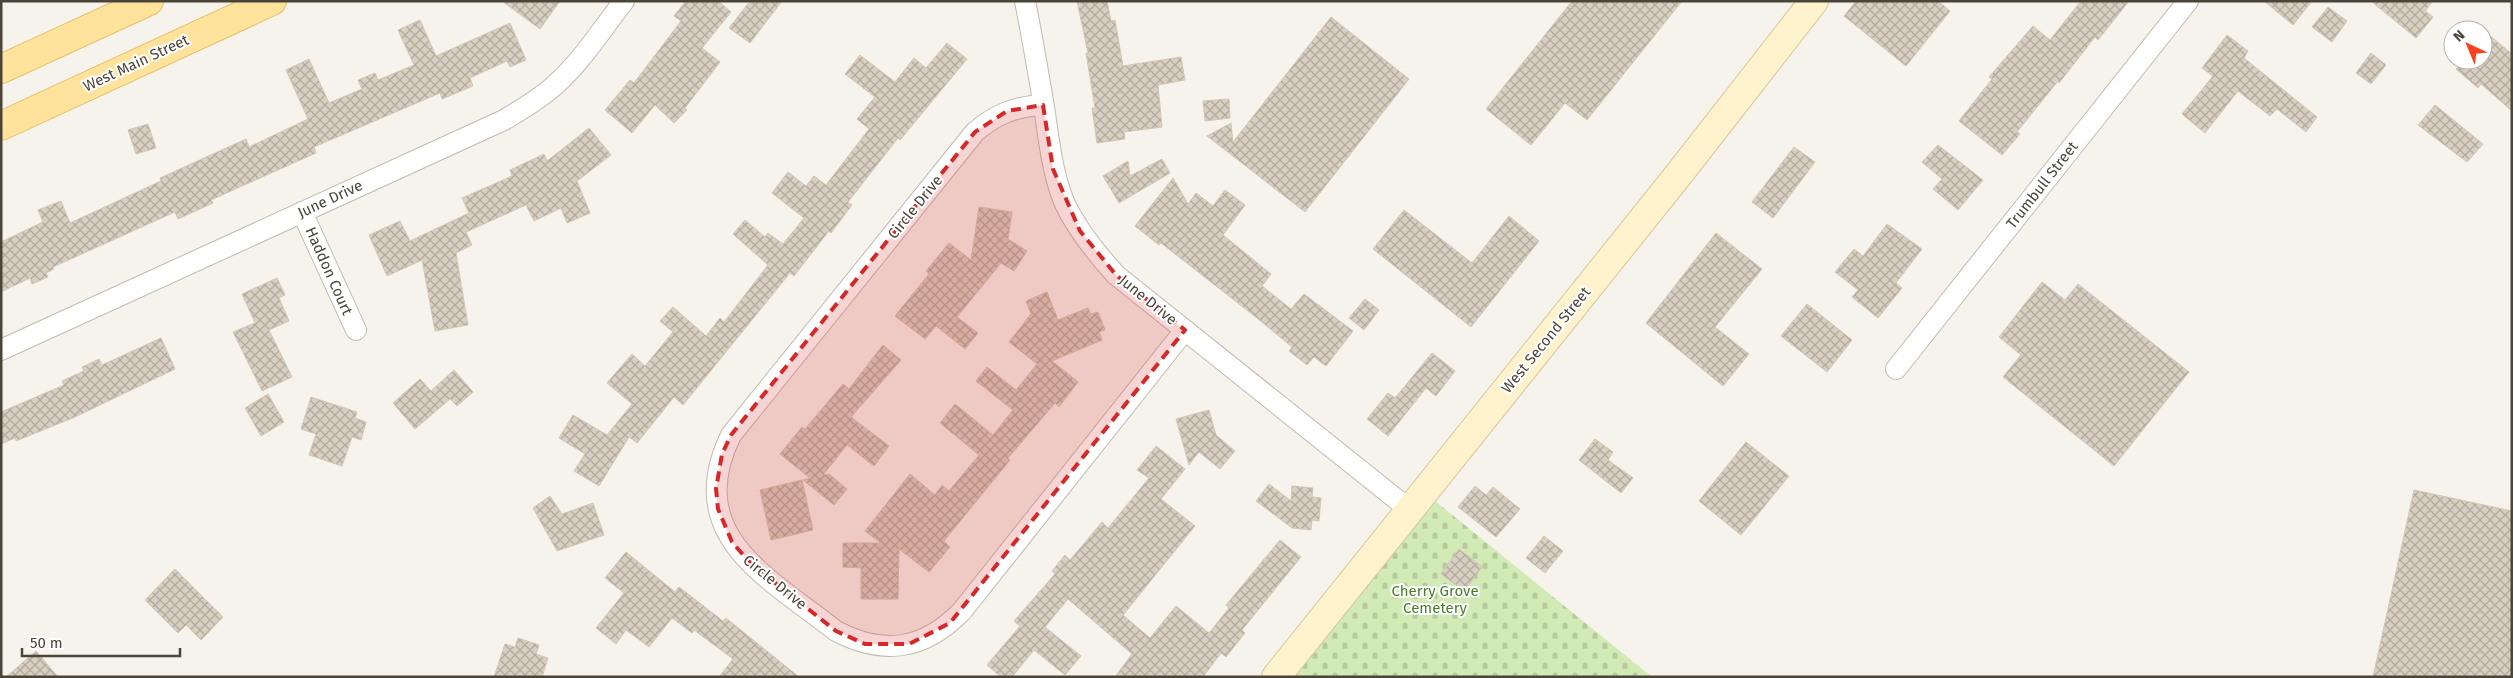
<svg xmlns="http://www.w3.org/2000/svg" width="2513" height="678" viewBox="0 0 2513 678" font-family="'Fira Sans',sans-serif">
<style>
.cemetery{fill:url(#cemetery-stones)}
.building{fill:url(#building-cross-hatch);stroke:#d3c7b4}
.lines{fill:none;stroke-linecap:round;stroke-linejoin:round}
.minor-casing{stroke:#c2bbae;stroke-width:22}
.secondary-casing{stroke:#d6c79b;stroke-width:30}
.primary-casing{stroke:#e6c16a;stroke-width:30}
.minor{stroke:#fff;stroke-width:20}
.secondary{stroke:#fff3cd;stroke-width:28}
.primary{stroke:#ffe39c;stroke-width:28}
.marked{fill:#d62828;fill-opacity:0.2;stroke:#d62828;stroke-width:4;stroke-dasharray:10 6;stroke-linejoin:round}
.labels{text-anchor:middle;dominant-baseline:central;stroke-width:4;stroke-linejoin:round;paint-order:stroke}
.street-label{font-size:15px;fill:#4b4439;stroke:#fff}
.park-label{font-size:15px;fill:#4a7f2a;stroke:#fff}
</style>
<defs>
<pattern id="cemetery-stones" width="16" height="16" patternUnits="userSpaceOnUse" patternTransform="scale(1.25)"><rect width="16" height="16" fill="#d2eab5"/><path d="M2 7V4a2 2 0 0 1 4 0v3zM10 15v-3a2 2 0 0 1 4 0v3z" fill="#b6ca9c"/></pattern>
<pattern id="building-cross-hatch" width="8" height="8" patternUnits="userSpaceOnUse" patternTransform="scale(1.25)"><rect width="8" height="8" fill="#d8cfc1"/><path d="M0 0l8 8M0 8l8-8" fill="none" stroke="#b1aa9e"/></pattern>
</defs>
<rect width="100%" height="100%" fill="#f6f3ec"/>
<path class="cemetery" d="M1424 492 1652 677H1276Z"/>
<g class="building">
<path d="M502 1H560L540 29Z"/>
<path d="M686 1H718L731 12 702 48 720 62 685 108 687 110 674 123 655 105 632 133 605 110 630 80 634 83 681 21 674 16Z"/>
<path d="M750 1H782L750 43 729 28Z"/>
<path d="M1077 1H1107L1111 21 1115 20 1123 66 1181 57 1185 80 1158 85 1162 127 1124 132 1125 139 1097 143 1092 108H1095L1086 53H1088Z"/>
<path d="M1572 1H1682L1587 120 1565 103 1531 145 1486 109Z"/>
<path d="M1856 1H1938L1950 11 1906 66 1844 16Z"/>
<path d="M2081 1H2129L2098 40 2095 37 2059 83 2058 81 2017 132 2020 134 2002 155 1959 121 1992 79 1989 77 2033 26 2050 40Z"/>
<path d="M2264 1H2312L2293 25Z"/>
<path d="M2371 1H2433L2425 11 2433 17 2416 38Z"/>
<path d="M2328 7 2347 21 2332 42 2312 27Z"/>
<path d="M1331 17 1409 79 1305 212 1207 136 1231 123 1233 142Z"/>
<path d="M420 20 436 56 510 23 526 60 510 67 507 61 470 78 473 86 442 99 440 93 314 147 316 153 211 200 213 203 178 219 175 212 53 267 54 269 46 273 48 277 32 284 30 278 1 292V242L43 222 38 210 61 201 70 223 161 181 160 178 246 139 249 147 308 119 286 70 309 59 329 103 362 89 358 80 375 73 378 80 414 65 398 30Z"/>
<path d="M2483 30 2512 54V111L2481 84 2478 88 2456 69 2464 60H2483Z"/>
<path d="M2227 35 2248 51 2244 58 2317 117 2306 132 2277 109 2270 116 2238 91 2205 133 2182 114 2213 76 2202 68Z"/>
<path d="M947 43 967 59 900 140 898 138 848 202 852 205 831 233 829 231 794 276 790 273 683 405 674 397 637 443 629 437 599 486 574 471 585 454 559 438 573 415 607 435 632 404 607 383 632 354 645 366 673 332 660 321 673 307 706 336 720 318 724 322 768 265 733 234 745 220 765 237 768 233 783 244 804 218 772 193 788 172 806 186 814 176 826 185 869 129 857 119 875 97 845 74 860 55 895 82 914 58 926 68Z"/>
<path d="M2371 53 2386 65 2371 84 2356 73Z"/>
<path d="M1229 99 1230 118 1205 121 1203 101Z"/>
<path d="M2435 105 2483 144 2467 162 2418 125Z"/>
<path d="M148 124 156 148 136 154 128 130Z"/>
<path d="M589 128 611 155 577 181 590 213 567 223 561 208 534 221 526 205 466 232 472 245 456 253 468 325 435 331 422 260 387 276 369 235 400 221 410 241 469 213 462 198 512 176 510 170 544 154 547 161Z"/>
<path d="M1938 145 1983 180 1958 210 1933 189 1942 179 1922 162Z"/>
<path d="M1794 147 1815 162 1773 218 1752 202Z"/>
<path d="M1162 159 1170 173 1119 203 1103 176 1128 161 1130 176Z"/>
<path d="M1173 178 1188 204 1196 193 1213 206 1225 190 1245 205 1223 235 1271 274 1262 286 1291 309 1304 294 1353 331 1326 366 1314 357 1307 365 1289 351 1292 347 1257 318 1161 243 1159 245 1135 226Z"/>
<path d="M979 207 1012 212 1008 239 1027 251 1014 271 1001 263 957 317 978 333 965 349 936 326 925 339 895 316 929 274 926 271 949 243 971 260Z"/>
<path d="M1404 210 1472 263 1509 216 1539 241 1471 327 1373 249Z"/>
<path d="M1887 224 1922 249 1896 283 1902 288 1878 318 1852 297 1858 290 1835 272 1854 249 1863 256Z"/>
<path d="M1716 233 1762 269 1715 327 1749 354 1723 386 1646 323Z"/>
<path d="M277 278 285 295 279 298 289 321 269 330 292 377 262 391 233 332 255 323 242 294Z"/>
<path d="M2042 282 2065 300 2078 284 2189 372 2114 466 2003 377 2021 355 1999 337Z"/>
<path d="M1047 292 1058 320 1088 308 1091 314 1098 312 1105 330 1099 332 1102 340 1052 361 1078 382 1059 407 1055 403 1008 458 1010 460 944 541 950 547 929 572 899 549 898 599H861V568L843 567V543H881L865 531 910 474 935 495 942 485 949 491 979 455 940 423 955 404 993 435 1013 410 976 381 987 367 1016 390 1037 364 1009 342 1031 314 1026 301Z"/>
<path d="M1365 299 1379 310 1364 330 1349 318Z"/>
<path d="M1807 304 1852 340 1827 372 1781 336Z"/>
<path d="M161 338 175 369 75 417 16 441 15 438 1 444V412L64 385 62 381 84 371 82 367 99 359 102 365Z"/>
<path d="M883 345 901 360 851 417 889 446 874 466 847 445 823 475 829 474 847 489 834 505 803 480 810 478 780 454 802 427 805 429 843 384 849 389Z"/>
<path d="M1432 353 1455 371 1436 396 1426 388 1388 436 1367 419 1388 393 1395 398Z"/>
<path d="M454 370 473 392 457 406 450 399 415 429 393 403 420 379 431 391Z"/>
<path d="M268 394 284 422 261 436 245 408Z"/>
<path d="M311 397 357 412 355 418 366 422 361 440 352 437 342 466 309 455 316 434 301 429Z"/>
<path d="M1209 410 1216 435 1235 451 1220 469 1199 452 1189 465 1176 419Z"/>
<path d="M1595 439 1613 452 1608 460 1633 478 1621 493 1579 460Z"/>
<path d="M1746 442 1789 476 1741 535 1699 501Z"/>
<path d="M1156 446 1185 469 1161 499 1195 526 1123 615 1150 638 1176 606 1209 633 1229 608 1226 605 1280 540 1301 557 1242 630 1245 633 1226 657 1221 653 1203 677H1115L1132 654 1068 599 1045 627 1081 656 1065 675 1034 650 1012 677H1001L987 665 1020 626 1014 621 1055 574 1052 571 1065 555 1070 560 1102 522 1108 528 1149 478 1137 470Z"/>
<path d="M802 480 813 530 771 540 760 490Z"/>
<path d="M1269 484 1291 501 1292 486 1313 488 1312 497 1321 498 1319 521 1312 520 1311 530 1292 528 1256 501Z"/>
<path d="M1475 486 1486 495 1493 487 1520 509 1496 537 1458 507Z"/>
<path d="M2414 490 2512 511V677H2373Z"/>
<path d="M550 496 562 514 593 503 604 535 557 551 533 508Z"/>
<path d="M1544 536 1563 551 1545 573 1526 558Z"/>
<path d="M1459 549 1482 567 1464 591 1441 574Z"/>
<path d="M626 552 675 592 679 587 723 621 726 618 799 677H719L733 659 694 630 692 633 672 618 649 647 626 630 616 644 596 628 624 593 605 578Z"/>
<path d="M175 569 223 617 201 640 186 625 178 633 145 600Z"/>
<path d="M518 638 539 645 536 654 548 658 542 677H494L505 644 515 647Z"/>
<path d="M36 651 58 677H6Z"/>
</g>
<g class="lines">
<defs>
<g id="minor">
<path d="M1025 1C1032 36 1038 71 1044 107 1049 140 1052 173 1065 204 1078 231 1096 253 1116 275L1410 510"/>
<path d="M1043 105C1016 106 996 114 975 132L731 435C682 536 768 577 836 631 884 656 924 650 962 611L1185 330"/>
<path d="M302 212 356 330"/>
<path d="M1 350 504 120C522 109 540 99 555 85 582 61 602 29 624 1"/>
<path d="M1896 369 2188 1"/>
</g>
<path id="secondary" d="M1276 677 1679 174 1814 1"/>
<g id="primary">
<path d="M1 69 149 1"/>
<path d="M1 126 272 1"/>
</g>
</defs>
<use href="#minor" class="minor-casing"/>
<use href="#secondary" class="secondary-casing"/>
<use href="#primary" class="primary-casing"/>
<use href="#minor" class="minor"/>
<use href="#secondary" class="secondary"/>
<use href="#primary" class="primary"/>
</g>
<path class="marked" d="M1043 105 1053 169 1080 231 1116 275 1185 330 950 623 909 644H865L836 631 751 564 732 542 718 509 716 489 722 454 731 435 975 132 1007 111Z"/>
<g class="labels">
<g class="street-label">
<text transform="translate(136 63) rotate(-25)">West Main Street</text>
<text transform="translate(2042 185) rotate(-52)">Trumbull Street</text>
<text transform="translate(330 199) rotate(-25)">June Drive</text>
<text transform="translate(915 207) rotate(-51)">Circle Drive</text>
<text transform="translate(329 271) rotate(66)">Haddon Court</text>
<text transform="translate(1148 300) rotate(39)">June Drive</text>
<text transform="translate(1546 340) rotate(-51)">West Second Street</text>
<text transform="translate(775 582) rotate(39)">Circle Drive</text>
</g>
<g class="park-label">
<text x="1435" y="591">Cherry Grove<tspan x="1435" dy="17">Cemetery</tspan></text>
</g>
</g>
<rect width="2513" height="678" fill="none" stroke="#4b4439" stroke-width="5"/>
<g transform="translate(2468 45) rotate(316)"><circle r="24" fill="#ffffff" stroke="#b7b4b0"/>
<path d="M0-4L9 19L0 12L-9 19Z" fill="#fc3f1d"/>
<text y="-8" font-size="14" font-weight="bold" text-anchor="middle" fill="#4b4439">N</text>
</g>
<path d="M22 648v8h158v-8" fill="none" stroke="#4b4439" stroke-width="2.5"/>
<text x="30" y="648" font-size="15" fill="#4b4439" stroke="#ffffff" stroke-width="4" paint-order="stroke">50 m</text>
</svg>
